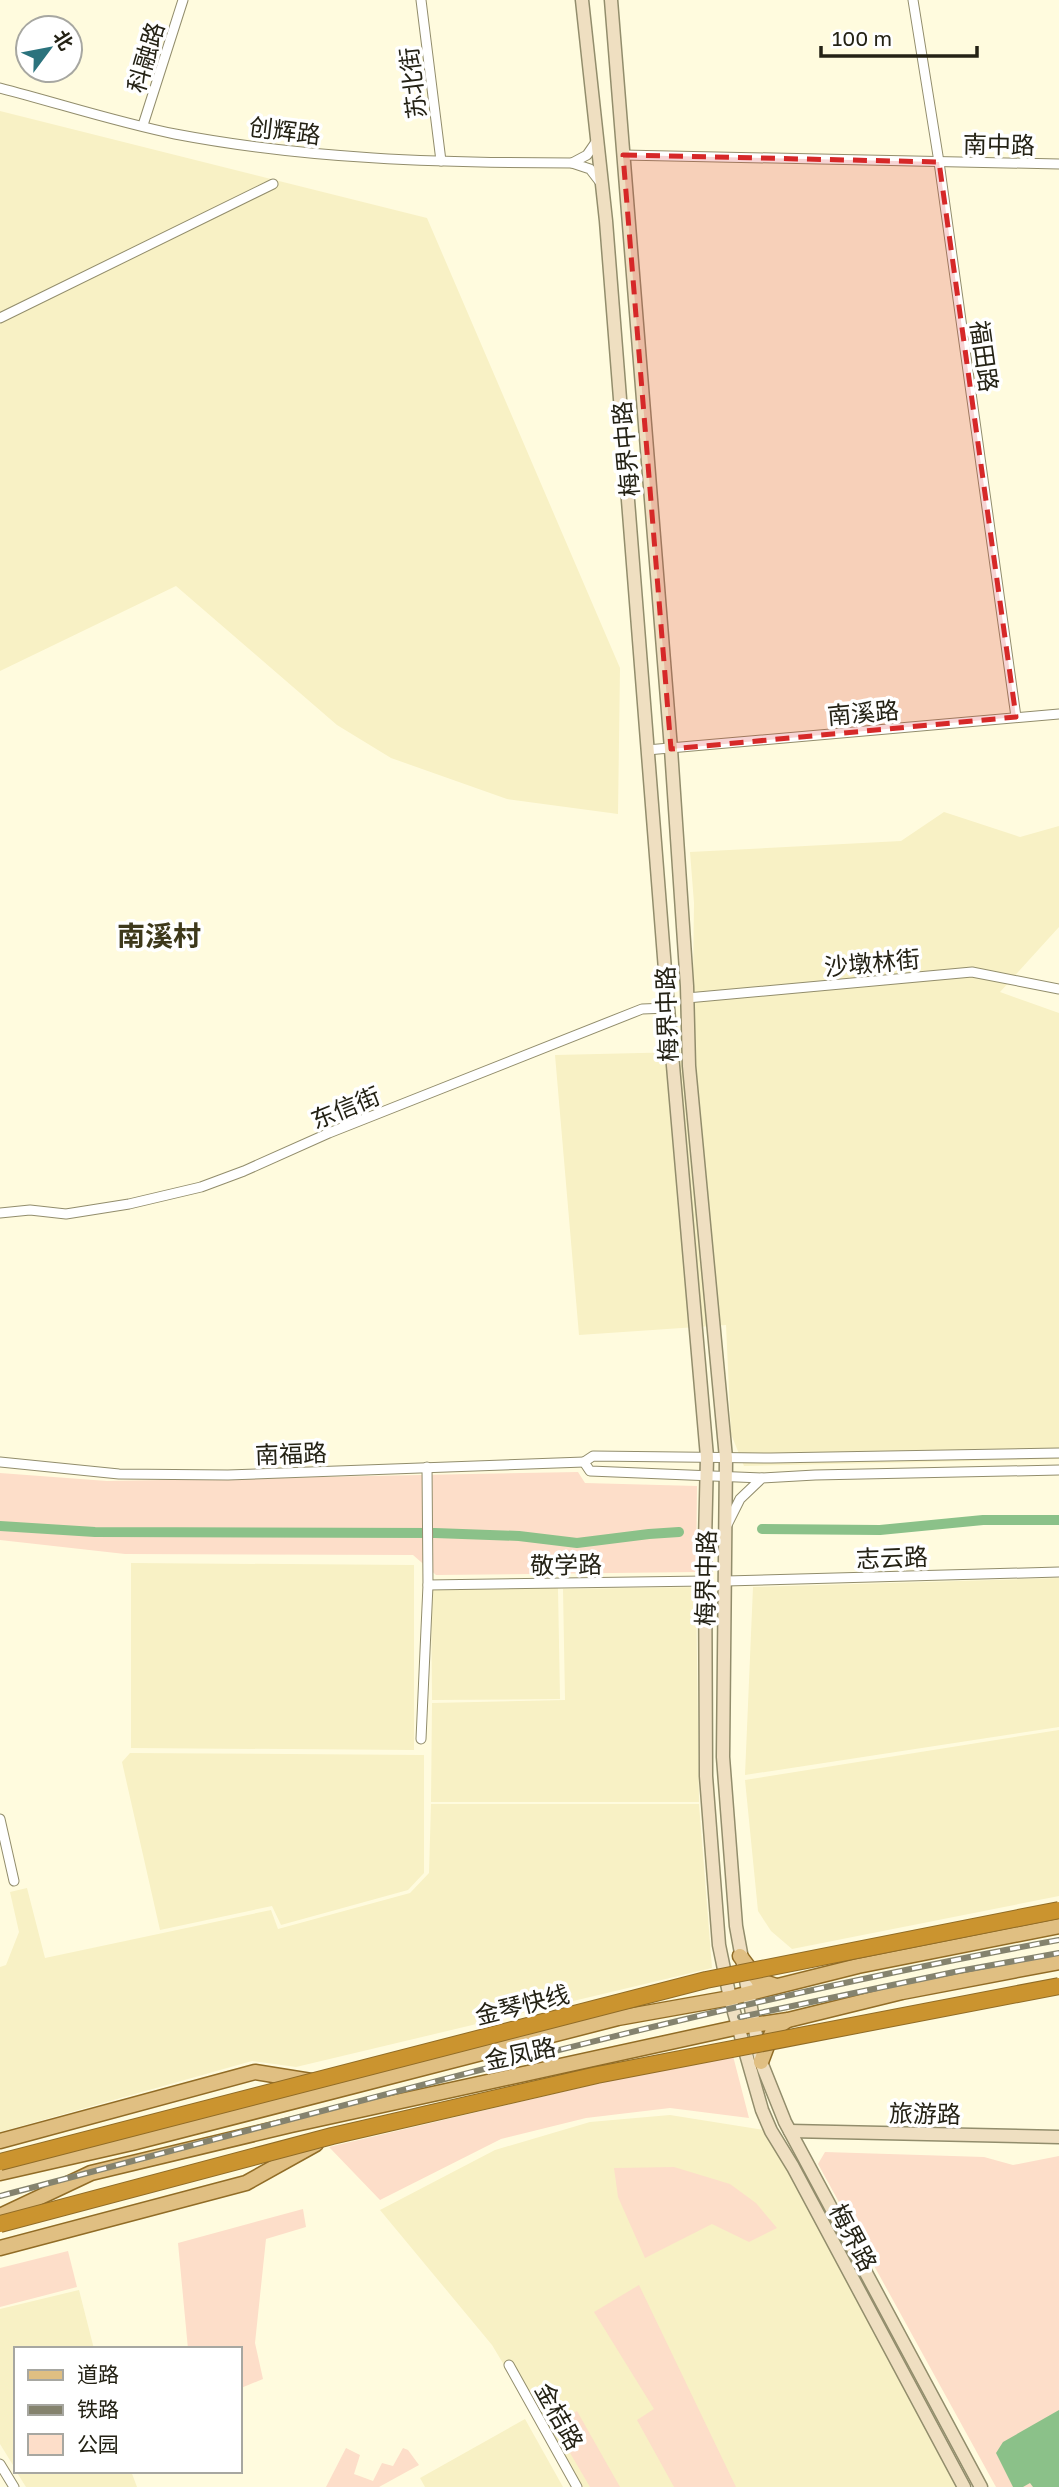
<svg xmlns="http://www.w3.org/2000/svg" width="1059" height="2487" viewBox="0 0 1059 2487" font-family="'Golos Text','Noto Sans SC',sans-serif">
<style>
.built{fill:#f8f1c5}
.green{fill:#fddec9}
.water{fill:#8bc189}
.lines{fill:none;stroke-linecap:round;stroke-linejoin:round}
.canal{stroke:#8bc189;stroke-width:10}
.street-casing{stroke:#928d6c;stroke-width:11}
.secondary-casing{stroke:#928d6c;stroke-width:15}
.primary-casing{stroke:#916c26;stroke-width:17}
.street{stroke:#fff;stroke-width:9}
.secondary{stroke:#efdfc1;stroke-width:12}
.primary{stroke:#e0bf82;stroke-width:14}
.rail-casing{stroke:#85836e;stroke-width:6}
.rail{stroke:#fff;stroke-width:3.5;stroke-dasharray:10;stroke-linecap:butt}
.highway-bridge-casing{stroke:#916c26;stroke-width:18;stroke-linecap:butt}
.highway-bridge{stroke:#cb942f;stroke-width:16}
.marked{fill:#d62828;fill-opacity:0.2;stroke:#d62828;stroke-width:5;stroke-dasharray:14 9;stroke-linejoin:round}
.labels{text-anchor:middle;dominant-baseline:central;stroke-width:7;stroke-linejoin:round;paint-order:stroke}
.street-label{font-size:24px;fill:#242215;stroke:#fff}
.quarter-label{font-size:28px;font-weight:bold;fill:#3e391b;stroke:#fff}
</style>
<rect width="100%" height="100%" fill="#fffbde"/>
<g class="built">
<path d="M0 111 427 218 620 668 618 814 507 799 391 758 337 725 176 586 0 671Z"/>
<path d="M944 812 1020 837 1059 826V927L1000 992 1059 1013V1459L744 1466 731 1434 726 1325 579 1335 555 1055 683 1052 693 977 694 903 690 852 901 841Z"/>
<path d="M131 1563 414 1565V1750L131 1748Z"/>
<path d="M1059 1578V1727L745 1775 753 1587Z"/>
<path d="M696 1587 699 1802H431L432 1703 565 1700 563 1589Z"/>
<path d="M558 1588 560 1699 432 1700 431 1589Z"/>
<path d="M1059 1730V1896L792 1949 771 1931 758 1911 745 1780Z"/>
<path d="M130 1753 424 1755V1873L408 1890 281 1925 272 1906 160 1930 122 1762Z"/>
<path d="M431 1804H699L712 1968 296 2067 252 2061 0 2132V1967L6 1965 19 1932 10 1892 27 1888 45 1958 271 1910 278 1929 410 1893 429 1873Z"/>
<path d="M670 2115 771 2131 963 2487H577L492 2345 380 2210 495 2150 590 2122Z"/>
<path d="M79 2290 94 2349H16V2470L0 2444V2309Z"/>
<path d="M525 2419 563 2487H425L420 2478Z"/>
<path d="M16 2471H131L137 2487H26Z"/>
</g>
<g class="green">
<path d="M578 1472 585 1483 697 1486 696 1572 436 1575 413 1555 125 1554 0 1540V1473L107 1481Z"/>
<path d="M732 2052 749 2118 670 2108 586 2118 501 2139 380 2200 329 2147Z"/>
<path d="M825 2152 984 2157 1013 2165 1059 2156V2487H996L818 2164Z"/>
<path d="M674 2167 730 2184 756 2203 777 2228 749 2242 712 2224 645 2258 618 2197 614 2168Z"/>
<path d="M303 2209 306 2227 266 2239 255 2343 263 2379 241 2388 240 2395V2349H188L178 2243Z"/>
<path d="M68 2251 77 2287 0 2307V2268Z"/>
<path d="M639 2285 736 2487H674L637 2420 654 2409 594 2312Z"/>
<path d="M577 2411 620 2487H590L553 2424Z"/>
<path d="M346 2448 360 2455 354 2474 373 2481 382 2463 393 2466 403 2448 408 2450 419 2465 379 2487H326Z"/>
</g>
<path class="water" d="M1059 2410V2487H1033L1030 2483 1023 2487H1013L996 2453 1003 2442Z"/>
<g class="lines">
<g class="canal">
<path d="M0 1526 95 1532 435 1533 519 1536 577 1543 649 1534 679 1532"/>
<path d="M762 1529 880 1530 983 1520H1059"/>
</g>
<defs>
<g id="street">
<path d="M421 0 441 161"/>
<path d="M913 0 939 162 1016 717"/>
<path d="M0 88C58 103 116 122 175 134 306 159 439 163 572 163"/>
<path d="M143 125 183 0"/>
<path d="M596 142 587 155 572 163 590 169 600 182"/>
<path d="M623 155 1059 164"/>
<path d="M0 318 273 184"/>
<path d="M647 750 1059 714"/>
<path d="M687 998 972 972 1059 989"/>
<path d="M0 1213 30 1210 66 1214 129 1204 201 1187 244 1171 329 1133 642 1009 668 1008"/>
<path d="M0 1462 119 1474 228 1475 584 1462"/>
<path d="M762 1478 590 1471 584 1462 593 1456 771 1458 1059 1453"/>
<path d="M727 1525 740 1499 762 1478 815 1475 1059 1470"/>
<path d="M726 1581 1059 1572"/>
<path d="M428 1585 705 1581"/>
<path d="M421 1739 428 1585 427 1467"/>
<path d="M0 1819 14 1881"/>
<path d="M509 2365 577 2487"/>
<path d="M0 2464 14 2487"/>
</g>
<g id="secondary">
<path d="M582 0 606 221 668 1008 707 1457 705 1542 706 1776 719 1945 730 1998 762 2110 771 2131 793 2167 964 2487"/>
<path d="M611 0 671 749 687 986 689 1066 726 1458 723 1757 736 1926 761 2062 785 2122 981 2487"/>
<path d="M790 2131 1059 2137"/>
</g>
<g id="primary">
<path d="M740 1956 758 1980 776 1986"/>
<path d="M761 2062 773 2030 786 2021"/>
<path d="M0 2141 255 2072 311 2081"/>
<path d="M0 2173 132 2143 618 2018 730 1998 858 1966 1059 1926"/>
<path d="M0 2216 91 2173 291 2125 739 2027 788 2020 902 1992 1059 1962"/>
<path d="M0 2248 246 2183 316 2144"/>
</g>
</defs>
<use href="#street" class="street-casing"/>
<use href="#secondary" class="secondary-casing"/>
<use href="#primary" class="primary-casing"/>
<use href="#street" class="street"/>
<use href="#secondary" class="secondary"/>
<use href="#primary" class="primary"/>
<defs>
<g id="rail">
<path d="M740 2017 959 1971 1059 1953"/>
<path d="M0 2196C351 2104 702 2005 1059 1940"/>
</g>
</defs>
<use href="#rail" class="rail-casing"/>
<use href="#rail" class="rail"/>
<defs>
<g id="highway-bridge">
<path d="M0 2162 706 1980 1059 1910"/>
<path d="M0 2224 332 2136 597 2075 1059 1986"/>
</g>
</defs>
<use href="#highway-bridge" class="highway-bridge-casing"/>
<use href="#highway-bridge" class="highway-bridge"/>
</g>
<path class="marked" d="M623 155 939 162 1016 717 671 749Z"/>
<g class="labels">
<g class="street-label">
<text transform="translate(145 57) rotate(-73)">科融路</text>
<text transform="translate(412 83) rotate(-97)">苏北街</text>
<text transform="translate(285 130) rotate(7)">创辉路</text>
<text transform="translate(999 144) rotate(1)">南中路</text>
<text transform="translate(985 356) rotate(82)">福田路</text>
<text transform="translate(625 449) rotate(-95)">梅界中路</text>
<text transform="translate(863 712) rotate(-5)">南溪路</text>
<text transform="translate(872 962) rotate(-5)">沙墩林街</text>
<text transform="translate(666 1014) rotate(-92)">梅界中路</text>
<text transform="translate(345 1107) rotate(-22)">东信街</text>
<text transform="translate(291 1453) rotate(-2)">南福路</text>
<text transform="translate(892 1557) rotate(-2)">志云路</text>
<text transform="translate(566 1564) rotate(-1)">敬学路</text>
<text transform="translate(705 1578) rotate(-89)">梅界中路</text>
<text transform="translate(522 2004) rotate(-14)">金琴快线</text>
<text transform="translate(520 2053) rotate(-12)">金凤路</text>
<text transform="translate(925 2113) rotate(1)">旅游路</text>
<text transform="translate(854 2237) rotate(62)">梅界路</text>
<text transform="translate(560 2416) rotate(61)">金桔路</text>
</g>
<g class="quarter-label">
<text x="159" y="935">南溪村</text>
</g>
</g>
<rect x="14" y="2347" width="228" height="126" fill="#ffffff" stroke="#a7a7a1" stroke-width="2"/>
<rect x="28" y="2370" width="35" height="10" fill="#e0bf82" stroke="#a7a7a1" stroke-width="2"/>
<text x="77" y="2382" font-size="21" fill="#242215">道路</text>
<rect x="28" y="2405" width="35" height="10" fill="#85836e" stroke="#a7a7a1" stroke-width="2"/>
<text x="77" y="2417" font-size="21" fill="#242215">铁路</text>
<rect x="28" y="2434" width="35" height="21" fill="#fddec9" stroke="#a7a7a1" stroke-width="2"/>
<text x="77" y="2452" font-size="21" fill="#242215">公园</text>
<g transform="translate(49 49) rotate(58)"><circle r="33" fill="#ffffff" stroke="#a7a7a1" stroke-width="2"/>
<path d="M0-5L12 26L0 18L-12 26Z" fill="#2b737d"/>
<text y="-10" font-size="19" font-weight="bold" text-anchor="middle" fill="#242215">北</text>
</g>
<path d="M821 46v10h156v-10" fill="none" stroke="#242215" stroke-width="3.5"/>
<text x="832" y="46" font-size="21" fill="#242215" stroke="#ffffff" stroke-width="5" paint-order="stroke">100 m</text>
</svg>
